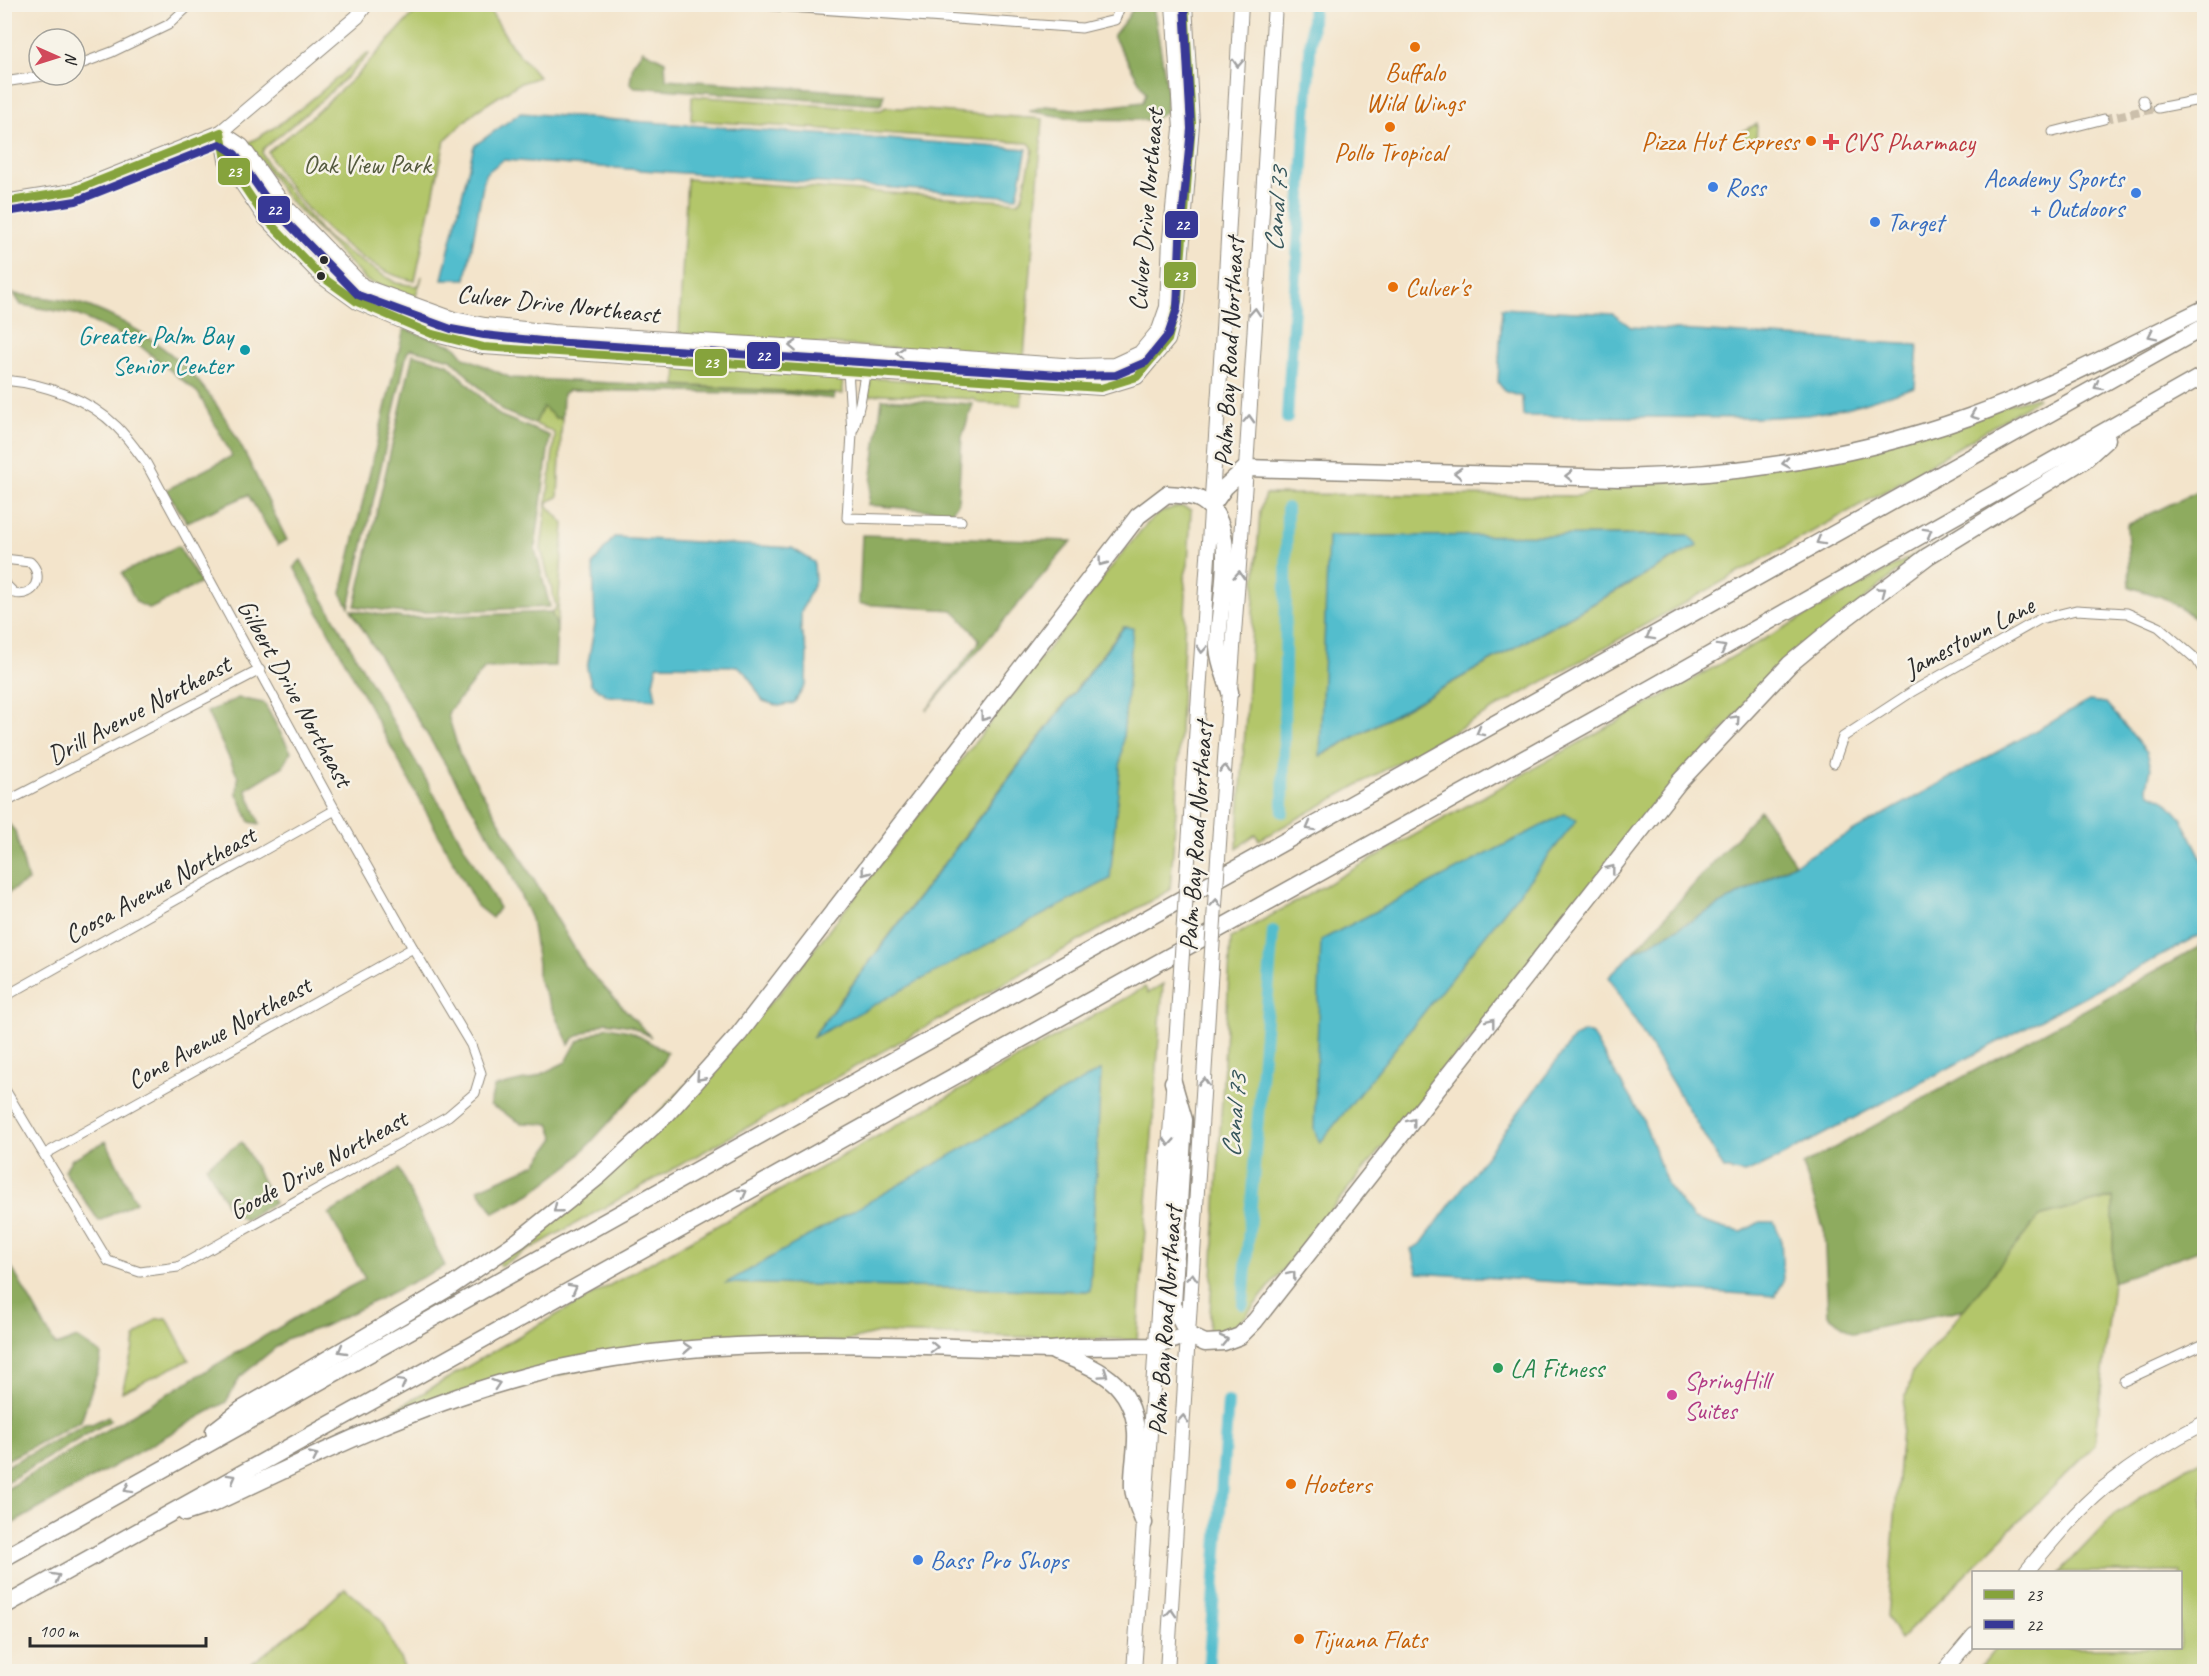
<svg xmlns="http://www.w3.org/2000/svg" width="2209" height="1676" viewBox="0 0 2209 1676" font-family="Caveat,sans-serif">
<style>
.green{fill:#b3c66a;stroke:#6f784a;stroke-width:1.5;fill-rule:evenodd}
.forest{fill:#8eab5e;stroke:#5c6b44;stroke-width:1.5}
.water{fill:#52bdcd;stroke:#3e747c;stroke-width:1.5}
.lines{fill:none;stroke-linecap:round;stroke-linejoin:round}
.canal{stroke:#52bdcd;stroke-width:12}
.street-tunnel{stroke:#cbbfab;stroke-width:9;stroke-dasharray:9 4.5;stroke-linecap:butt}
.street-casing{stroke:#8f887b;stroke-width:11}
.secondary-casing{stroke:#8f887b;stroke-width:16}
.highway-casing{stroke:#8f887b;stroke-width:19}
.street{stroke:#fff;stroke-width:9}
.secondary{stroke:#fff;stroke-width:14}
.highway{stroke:#fff;stroke-width:16}
.secondary-bridge-casing{stroke:#8f887b;stroke-width:16;stroke-linecap:butt}
.secondary-bridge{stroke:#fff;stroke-width:14}
.bus-1-casing{stroke:#f7f3e8;stroke-width:12}
.bus-2-casing{stroke:#f7f3e8;stroke-width:12}
.bus-1{stroke:#86a33c;stroke-width:8}
.bus-2{stroke:#373896;stroke-width:8}
.oneway{stroke:#a0a0a0}
.food-dot{fill:#e8710a;stroke:#f7f3e8;stroke-width:2}
.health-dot{fill:#e0444e;stroke:#f7f3e8;stroke-width:2}
.shop-dot{fill:#3f7fe0;stroke:#f7f3e8;stroke-width:2}
.bus-dot{fill:#2b2b2b;stroke:#f7f3e8;stroke-width:2}
.culture-dot{fill:#0f9aa8;stroke:#f7f3e8;stroke-width:2}
.leisure-dot{fill:#2e9e5b;stroke:#f7f3e8;stroke-width:2}
.hotel-dot{fill:#d1479c;stroke:#f7f3e8;stroke-width:2}
.labels{text-anchor:middle;dominant-baseline:central;stroke-width:5;stroke-linejoin:round;paint-order:stroke}
.food-label{font-size:26px;fill:#c56008;stroke:#f7f3e8;text-anchor:start}
.health-label{font-size:26px;fill:#be3a42;stroke:#f7f3e8;text-anchor:start}
.park-label{font-size:26px;fill:#545a3e;stroke:#f7f3e8}
.shop-label{font-size:26px;fill:#366cbe;stroke:#f7f3e8;text-anchor:start}
.street-label{font-size:26px;fill:#2b2b2b;stroke:#f7f3e8}
.culture-label{font-size:26px;fill:#0d838f;stroke:#f7f3e8;text-anchor:end}
.leisure-label{font-size:26px;fill:#27864d;stroke:#f7f3e8;text-anchor:start}
.hotel-label{font-size:26px;fill:#b23c85;stroke:#f7f3e8;text-anchor:start}
.water-label{font-size:27px;font-style:italic;fill:#37575c;stroke:#f7f3e8}
.line-badge{stroke:#f7f3e8;stroke-width:2}
.badge-label{font-size:16px;text-anchor:middle;font-weight:bold;fill:#fff}
</style>
<rect width="100%" height="100%" fill="#f7f3e8"/>
<filter id="ink" filterUnits="userSpaceOnUse"><feTurbulence type="fractalNoise" baseFrequency=".0167" numOctaves="2"/><feDisplacementMap in="SourceGraphic" scale="12" xChannelSelector="R" yChannelSelector="G"/><feConvolveMatrix kernelMatrix="1 2 1 2 8 2 1 2 1" color-interpolation-filters="sRGB"/></filter>
<filter id="wash" filterUnits="userSpaceOnUse"><feTurbulence type="fractalNoise" baseFrequency=".008" numOctaves="4" result="noise"/><feDisplacementMap in="SourceGraphic" scale="24" xChannelSelector="R" yChannelSelector="G"/><feGaussianBlur stdDeviation="1.35" result="paint"/><feColorMatrix in="noise" values="0 0 0 0 0 0 0 0 0 0 0 0 0 0 0 0 0 1.4 0 .05"/><feComposite in="paint" operator="in"/></filter>
<g filter="url(#wash)">
<rect width="100%" height="100%" fill="#f3e4cb"/>
<g class="green">
<path d="M419 5H487L511 45 539 77 518 84 476 111 445 140 415 281C361 273 290 200 268 152L308 120 358 74 413 14Z"/>
<path d="M365 54H369C337 89 301 118 264 148L262 153 269 167 325 236 352 256 396 283 416 286 420 284 422 276 415 299 367 281 287 198 248 143C291 121 328 85 365 54Z"/>
<path d="M692 96 881 110 886 107 1043 119 1024 357 679 334 687 179 1018 202 1022 198 1033 150 1031 145 1028 143 691 120Z"/>
<path d="M1757 124 1756 142 1739 141 1740 132Z"/>
<path d="M677 366 842 375 843 394 676 385Z"/>
<path d="M871 378 1022 388 1021 405 979 403 974 399 882 394 868 396Z"/>
<path d="M2037 397 2038 399 1894 486 1259 840 1256 834 1237 848 1260 511 1265 494 1578 496 1625 483 1721 478ZM1688 535 1697 546 1321 756 1329 536Z"/>
<path d="M543 406 556 418H562L558 497 549 501 547 505 564 524 557 627 551 612 555 610 556 606 541 549 555 435 552 431 535 424Z"/>
<path d="M1183 507 1191 510 1188 565 1184 578 1186 594 1177 798 1170 890 500 1266 498 1262 527 1241 780 993 1124 551C1141 532 1155 506 1183 507ZM1123 627 1133 628 813 1036Z"/>
<path d="M1923 550 1754 693 1347 1190 1245 1317C1233 1328 1226 1331 1209 1332L1231 938Z"/>
<path d="M1163 984 1137 1340 879 1333 846 1341 690 1343 381 1418 524 1333 1145 987 1148 993ZM1101 1070 1089 1291 727 1283Z"/>
<path d="M2114 1197 2113 1282 2095 1445 1900 1640 1887 1617 1904 1403 1913 1371 2039 1217Z"/>
<path d="M167 1318 189 1360 122 1392 136 1336 156 1319Z"/>
<path d="M2204 1458V1671H1977L1996 1648H2180V1572H2060L2115 1514 2169 1478Z"/>
<path d="M345 1588 380 1619 406 1671H242L319 1612Z"/>
</g>
<g class="forest">
<path d="M977 5V4L1011 5V12L977 8Z"/>
<path d="M1135 5H1153L1167 88 1166 112 1152 120 1076 119 1028 111 1046 106 1083 110 1143 102 1146 93 1113 36 1128 17Z"/>
<path d="M643 50 665 61 666 79 884 94 881 105 635 87 630 83 633 64Z"/>
<path d="M14 294C36 297 70 299 90 307 134 324 179 354 207 392 241 436 262 491 287 540L278 545 248 495 187 522 166 490 232 456 198 393 134 341 75 314 21 305Z"/>
<path d="M404 329 455 346 464 357 511 378 835 394 834 399 788 394 569 390 563 394 562 418H556L543 407 535 424 503 411 451 359 411 349 407 353 349 607 341 593Z"/>
<path d="M413 354 448 364 499 415 550 436 535 549 550 607 404 613 355 606Z"/>
<path d="M882 399 973 404 962 437 958 503 951 512 868 505Z"/>
<path d="M2204 488V600L2194 617 2162 597 2130 587 2127 525Z"/>
<path d="M862 535 1072 541 926 711 978 644 979 639 953 610 859 604Z"/>
<path d="M178 546 201 583 150 609 136 602 122 573Z"/>
<path d="M301 560 499 908 492 918 477 906 294 567Z"/>
<path d="M351 610 404 618 551 612 557 627 555 666 485 668 449 711 448 715 460 755 586 968 651 1037 631 1026 606 1022 574 1038 569 1044 538 979V964L531 919 507 865Z"/>
<path d="M238 698 264 703 291 752 282 767 246 789 260 824 250 822 237 794 238 777 207 712Z"/>
<path d="M1760 810 1795 863 1633 953Z"/>
<path d="M8 823 15 831 28 881 5 895 4 825Z"/>
<path d="M2204 944V1168L2201 1249 2113 1282V1197L2039 1217 1964 1309 1853 1333 1828 1315 1824 1230 1803 1165Z"/>
<path d="M607 1027 630 1031 667 1052 662 1064 573 1162 530 1194 494 1213 478 1189 536 1164 555 1138 549 1124 521 1123 490 1105 494 1087 533 1078 566 1062 577 1042Z"/>
<path d="M106 1141 136 1202 99 1221 64 1171 72 1159Z"/>
<path d="M242 1142 274 1203 245 1220 230 1211 206 1166Z"/>
<path d="M399 1169 445 1266 325 1326 286 1339 240 1377 226 1402 5 1528V1490L334 1295 365 1279 329 1214Z"/>
<path d="M4 1254 56 1346 77 1338 101 1354 99 1367 81 1421 5 1461Z"/>
<path d="M108 1416 111 1420 5 1483V1467L87 1423 92 1424Z"/>
</g>
<g class="water">
<path d="M520 113 1027 149 1017 197 503 160 485 174 466 279H442L474 146Z"/>
<path d="M1502 308 1613 314 1631 327 1918 345 1915 387 1850 407 1807 415 1756 418 1523 416 1522 397 1504 391 1498 382Z"/>
<path d="M1688 535 1698 545 1320 756 1328 536Z"/>
<path d="M614 537 792 548 814 562 815 581 801 612V630L807 651 806 684 794 703 779 706 763 701 747 674 738 666 657 665 653 683 656 699 608 696 591 684 587 669 595 624 593 564Z"/>
<path d="M1124 627 1133 628 1110 879 812 1038Z"/>
<path d="M2089 701 2106 703 2147 752 2151 768 2147 787 2150 793 2166 801 2182 819 2204 863V933L1769 1163 1744 1173 1724 1169 1609 977 1633 953Z"/>
<path d="M1564 814 1577 820 1320 1143 1314 1129 1321 940Z"/>
<path d="M1585 1032 1592 1035 1643 1119 1668 1186 1694 1219 1725 1229 1742 1232 1760 1222H1774L1781 1238 1783 1283 1775 1296 1418 1273 1411 1249 1421 1244 1574 1037Z"/>
<path d="M1101 1070 1090 1291 726 1283Z"/>
</g>
<g class="lines">
<g class="canal">
<path d="M1287 418 1313 4"/>
<path d="M1283 812 1287 508"/>
<path d="M1243 1304 1273 931"/>
<path d="M1208 1672 1228 1402"/>
</g>
</g>
</g>
<g filter="url(#ink)">
<g class="lines">
<path class="street-tunnel" d="M2104 119 2158 108"/>
<defs>
<g id="street">
<path d="M750 4 1082 28 1115 20 1121 4"/>
<path d="M75 66 112 52 168 25 191 4"/>
<path d="M4 82 50 75"/>
<path d="M2143 100 2145 105"/>
<path d="M2158 108 2194 101"/>
<path d="M2053 132 2104 119"/>
<path d="M851 350 848 370 852 433 847 518 961 521"/>
<path d="M4 380C45 384 88 398 117 427 128 438 137 451 146 463L335 810 413 948 471 1045 481 1073 475 1093 448 1116 178 1267 140 1272 108 1261 4 1088"/>
<path d="M854 428 860 403 869 351"/>
<path d="M4 559 30 562C45 576 35 598 14 593L4 583"/>
<path d="M1834 763 1843 737 1913 691 2040 619 2076 610 2127 613 2159 627 2197 660 2204 672"/>
<path d="M4 803 260 670"/>
<path d="M4 997 335 810"/>
<path d="M45 1154 413 948"/>
<path d="M2124 1381 2204 1344"/>
</g>
<g id="secondary">
<path d="M221 132 226 160 265 218 321 276 357 302 432 334 483 347 1101 388 1137 377 1168 340 1178 301 1192 124 1185 4"/>
<path d="M221 132 242 146 281 201 363 286 454 319 485 325 553 332 851 350 1077 366 1114 365 1140 353 1159 330 1167 307 1170 239 1181 129 1173 4"/>
<path d="M4 202 73 191 221 132 357 17 366 4"/>
<path d="M1220 828 1246 468 1275 4"/>
<path d="M1189 845 1223 330 1241 4"/>
<path d="M2026 1572C2050 1543 2075 1512 2104 1488 2135 1463 2169 1441 2204 1423"/>
<path d="M1134 1672 1179 1000"/>
<path d="M1167 1672 1210 982"/>
<path d="M1943 1672 1974 1635"/>
</g>
<g id="highway">
<path d="M1211 507 1225 487 1246 468 1620 478C1739 475 1857 457 1969 417 2050 388 2127 346 2204 309"/>
<path d="M1173 1082 1184 1120 1173 1305 1188 1335 1205 1343 1224 1342 1240 1336 1255 1321 1679 782 1790 664 1842 621 1928 556 2084 460 2107 439"/>
<path d="M1055 1352C1096 1367 1133 1382 1136 1432 1137 1451 1132 1469 1133 1488 1134 1499 1140 1512 1144 1523"/>
<path d="M214 1431 241 1410 450 1287 519 1240 599 1176 668 1113 739 1034 1138 516 1167 494C1177 495 1190 495 1199 499 1244 521 1217 606 1218 647 1219 662 1226 678 1230 692"/>
<path d="M185 1513 212 1504C308 1459 403 1411 505 1382 683 1330 868 1345 1051 1350L1079 1347 1155 1346 1188 1335"/>
<path d="M4 1558 2204 327"/>
<path d="M4 1606 1653 687 2204 375"/>
</g>
</defs>
<use href="#street" class="street-casing"/>
<use href="#secondary" class="secondary-casing"/>
<use href="#highway" class="highway-casing"/>
<use href="#street" class="street"/>
<use href="#secondary" class="secondary"/>
<use href="#highway" class="highway"/>
<defs>
<g id="secondary-bridge">
<path d="M1210 982 1220 828"/>
<path d="M1179 1000 1189 845"/>
</g>
</defs>
<use href="#secondary-bridge" class="secondary-bridge-casing"/>
<use href="#secondary-bridge" class="secondary-bridge"/>
<defs>
<path id="bus-1" d="M4 202 73 191 221 132 226 160 265 218 321 276 357 302 432 334 483 347 1101 388 1137 377 1168 340 1178 301 1192 124 1185 4"/>
<path id="bus-2" d="M6 212 76 201 220 144 235 154 273 208 358 295 451 329 484 335 552 342 1076 376 1116 375 1146 362 1168 335 1177 309 1180 240 1191 129 1184 4"/>
</defs>
<use href="#bus-1" class="bus-1-casing"/>
<use href="#bus-2" class="bus-2-casing"/>
<use href="#bus-1" class="bus-1"/>
<use href="#bus-2" class="bus-2"/>
</g>
<defs><path id="oneway-chevron" d="M-2-3.5L2.5 0L-2 3.5" fill="none" stroke-width="1.6" stroke-linecap="round" stroke-linejoin="round" transform="scale(1.5)"/></defs>
<g class="oneway">
<use href="#oneway-chevron" transform="translate(1238 63) rotate(93)"/>
<use href="#oneway-chevron" transform="translate(1255 312) rotate(-86)"/>
<use href="#oneway-chevron" transform="translate(2152 335) rotate(154)"/>
<use href="#oneway-chevron" transform="translate(793 346) rotate(-177)"/>
<use href="#oneway-chevron" transform="translate(900 353) rotate(-176)"/>
<use href="#oneway-chevron" transform="translate(2098 386) rotate(151)"/>
<use href="#oneway-chevron" transform="translate(1974 415) rotate(159)"/>
<use href="#oneway-chevron" transform="translate(1249 419) rotate(-87)"/>
<use href="#oneway-chevron" transform="translate(1786 463) rotate(171)"/>
<use href="#oneway-chevron" transform="translate(1458 473) rotate(-178)"/>
<use href="#oneway-chevron" transform="translate(1569 476) rotate(-179)"/>
<use href="#oneway-chevron" transform="translate(1928 532) rotate(-29)"/>
<use href="#oneway-chevron" transform="translate(1820 541) rotate(151)"/>
<use href="#oneway-chevron" transform="translate(1102 562) rotate(127)"/>
<use href="#oneway-chevron" transform="translate(1239 575) rotate(-86)"/>
<use href="#oneway-chevron" transform="translate(1882 591) rotate(-37)"/>
<use href="#oneway-chevron" transform="translate(1650 636) rotate(151)"/>
<use href="#oneway-chevron" transform="translate(1722 648) rotate(-29)"/>
<use href="#oneway-chevron" transform="translate(1202 649) rotate(94)"/>
<use href="#oneway-chevron" transform="translate(984 717) rotate(127)"/>
<use href="#oneway-chevron" transform="translate(1736 719) rotate(-47)"/>
<use href="#oneway-chevron" transform="translate(1480 732) rotate(151)"/>
<use href="#oneway-chevron" transform="translate(1225 769) rotate(-86)"/>
<use href="#oneway-chevron" transform="translate(1310 827) rotate(151)"/>
<use href="#oneway-chevron" transform="translate(1611 869) rotate(-52)"/>
<use href="#oneway-chevron" transform="translate(865 872) rotate(127)"/>
<use href="#oneway-chevron" transform="translate(1216 903) rotate(-86)"/>
<use href="#oneway-chevron" transform="translate(1491 1022) rotate(-52)"/>
<use href="#oneway-chevron" transform="translate(700 1077) rotate(132)"/>
<use href="#oneway-chevron" transform="translate(1204 1082) rotate(-86)"/>
<use href="#oneway-chevron" transform="translate(1412 1122) rotate(-52)"/>
<use href="#oneway-chevron" transform="translate(1169 1142) rotate(94)"/>
<use href="#oneway-chevron" transform="translate(743 1193) rotate(-29)"/>
<use href="#oneway-chevron" transform="translate(557 1209) rotate(141)"/>
<use href="#oneway-chevron" transform="translate(1292 1275) rotate(-52)"/>
<use href="#oneway-chevron" transform="translate(1192 1277) rotate(-86)"/>
<use href="#oneway-chevron" transform="translate(573 1288) rotate(-29)"/>
<use href="#oneway-chevron" transform="translate(1224 1340) rotate(-13)"/>
<use href="#oneway-chevron" transform="translate(934 1347) rotate(2)"/>
<use href="#oneway-chevron" transform="translate(687 1348) rotate(-4)"/>
<use href="#oneway-chevron" transform="translate(342 1350) rotate(150)"/>
<use href="#oneway-chevron" transform="translate(1104 1374) rotate(34)"/>
<use href="#oneway-chevron" transform="translate(402 1383) rotate(-29)"/>
<use href="#oneway-chevron" transform="translate(496 1384) rotate(-18)"/>
<use href="#oneway-chevron" transform="translate(1183 1419) rotate(-86)"/>
<use href="#oneway-chevron" transform="translate(314 1456) rotate(-25)"/>
<use href="#oneway-chevron" transform="translate(232 1478) rotate(-29)"/>
<use href="#oneway-chevron" transform="translate(128 1489) rotate(151)"/>
<use href="#oneway-chevron" transform="translate(56 1577) rotate(-29)"/>
<use href="#oneway-chevron" transform="translate(1171 1613) rotate(-86)"/>
</g>
</g>
<g class="food-dot">
<circle cx="1415" cy="47" r="6"/>
<circle cx="1390" cy="127" r="6"/>
<circle cx="1811" cy="141" r="6"/>
<circle cx="1393" cy="287" r="6"/>
<circle cx="1291" cy="1484" r="6"/>
<circle cx="1299" cy="1639" r="6"/>
</g>
<path class="health-dot" d="M1828 133h6v6h6v6h-6v6h-6v-6h-6v-6h6z"/>
<g class="shop-dot">
<circle cx="1713" cy="187" r="6"/>
<circle cx="2136" cy="193" r="6"/>
<circle cx="1875" cy="222" r="6"/>
<circle cx="918" cy="1560" r="6"/>
</g>
<g class="bus-dot">
<circle cx="324" cy="260" r="5"/>
<circle cx="321" cy="276" r="5"/>
</g>
<circle class="culture-dot" cx="245" cy="350" r="6"/>
<circle class="leisure-dot" cx="1498" cy="1368" r="6"/>
<circle class="hotel-dot" cx="1672" cy="1395" r="6"/>
<g class="labels">
<g class="food-label">
<text x="1415" y="72" text-anchor="middle">Buffalo<tspan x="1415" dy="30">Wild Wings</tspan></text>
<text x="1799" y="141" text-anchor="end">Pizza Hut Express</text>
<text x="1390" y="152" text-anchor="middle">Pollo Tropical</text>
<text x="1405" y="287">Culver's</text>
<text x="1303" y="1484">Hooters</text>
<text x="1311" y="1639">Tijuana Flats</text>
</g>
<g class="health-label">
<text x="1843" y="142">CVS Pharmacy</text>
</g>
<g class="park-label">
<text x="367" y="164">Oak View Park</text>
</g>
<g class="shop-label">
<text x="2124" y="178" text-anchor="end">Academy Sports<tspan x="2124" dy="30">+ Outdoors</tspan></text>
<text x="1725" y="187">Ross</text>
<text x="1887" y="222">Target</text>
<text x="930" y="1560">Bass Pro Shops</text>
</g>
<g class="street-label">
<text transform="translate(1146 210) rotate(-85)">Culver Drive Northeast</text>
<text transform="translate(558 304) rotate(6)">Culver Drive Northeast</text>
<text transform="translate(1229 352) rotate(-87)">Palm Bay Road Northeast</text>
<text transform="translate(1969 637) rotate(-28)">Jamestown Lane</text>
<text transform="translate(295 693) rotate(61)">Gilbert Drive Northeast</text>
<text transform="translate(139 710) rotate(-28)">Drill Avenue Northeast</text>
<text transform="translate(1196 836) rotate(-86)">Palm Bay Road Northeast</text>
<text transform="translate(160 885) rotate(-29)">Coosa Avenue Northeast</text>
<text transform="translate(219 1033) rotate(-29)">Cone Avenue Northeast</text>
<text transform="translate(318 1165) rotate(-29)">Goode Drive Northeast</text>
<text transform="translate(1165 1321) rotate(-86)">Palm Bay Road Northeast</text>
</g>
<g class="culture-label">
<text x="233" y="335">Greater Palm Bay<tspan x="233" dy="30">Senior Center</tspan></text>
</g>
<g class="leisure-label">
<text x="1510" y="1368">LA Fitness</text>
</g>
<g class="hotel-label">
<text x="1684" y="1380">SpringHill<tspan x="1684" dy="30">Suites</tspan></text>
</g>
<g class="water-label">
<text transform="translate(1276 210) rotate(-86)">Canal 73</text>
<text transform="translate(1234 1116) rotate(-85)">Canal 73</text>
</g>
</g>
<g class="line-badge">
<rect x="217" y="157" width="34" height="29" rx="6" fill="#86a33c"/>
<rect x="257" y="195" width="34" height="29" rx="6" fill="#373896"/>
<rect x="1164" y="210" width="35" height="29" rx="6" fill="#373896"/>
<rect x="1163" y="261" width="34" height="28" rx="6" fill="#86a33c"/>
<rect x="746" y="341" width="35" height="29" rx="6" fill="#373896"/>
<rect x="694" y="348" width="34" height="29" rx="6" fill="#86a33c"/>
</g>
<g class="badge-label">
<text x="234" y="177">23</text>
<text x="274" y="215">22</text>
<text x="1182" y="230">22</text>
<text x="1180" y="281">23</text>
<text x="763" y="361">22</text>
<text x="711" y="368">23</text>
</g>
<rect width="2209" height="1676" fill="none" stroke="#f7f3e8" stroke-width="24"/>
<rect x="1972" y="1571" width="210" height="78" fill="#f7f3e8" stroke="#a5a39c" stroke-width="1.5"/>
<rect x="1984" y="1590" width="30" height="9" fill="#86a33c" stroke="#a5a39c" stroke-width="1.5"/>
<text x="2026" y="1601" font-size="18" fill="#2b2b2b">23</text>
<rect x="1984" y="1620" width="30" height="9" fill="#373896" stroke="#a5a39c" stroke-width="1.5"/>
<text x="2026" y="1631" font-size="18" fill="#2b2b2b">22</text>
<g transform="translate(57 57) rotate(93)"><circle r="28" fill="#f7f3e8" stroke="#a5a39c" stroke-width="1.5"/>
<path d="M0-4.5L10 22L0 15L-10 22Z" fill="#d1495b"/>
<text y="-9" font-size="16" font-weight="bold" text-anchor="middle" fill="#2b2b2b">N</text>
</g>
<path d="M30 1637v9h176v-9" fill="none" stroke="#2b2b2b" stroke-width="3"/>
<text x="39" y="1637" font-size="18" fill="#2b2b2b" stroke="#f7f3e8" stroke-width="4.5" paint-order="stroke">100 m</text>
</svg>
